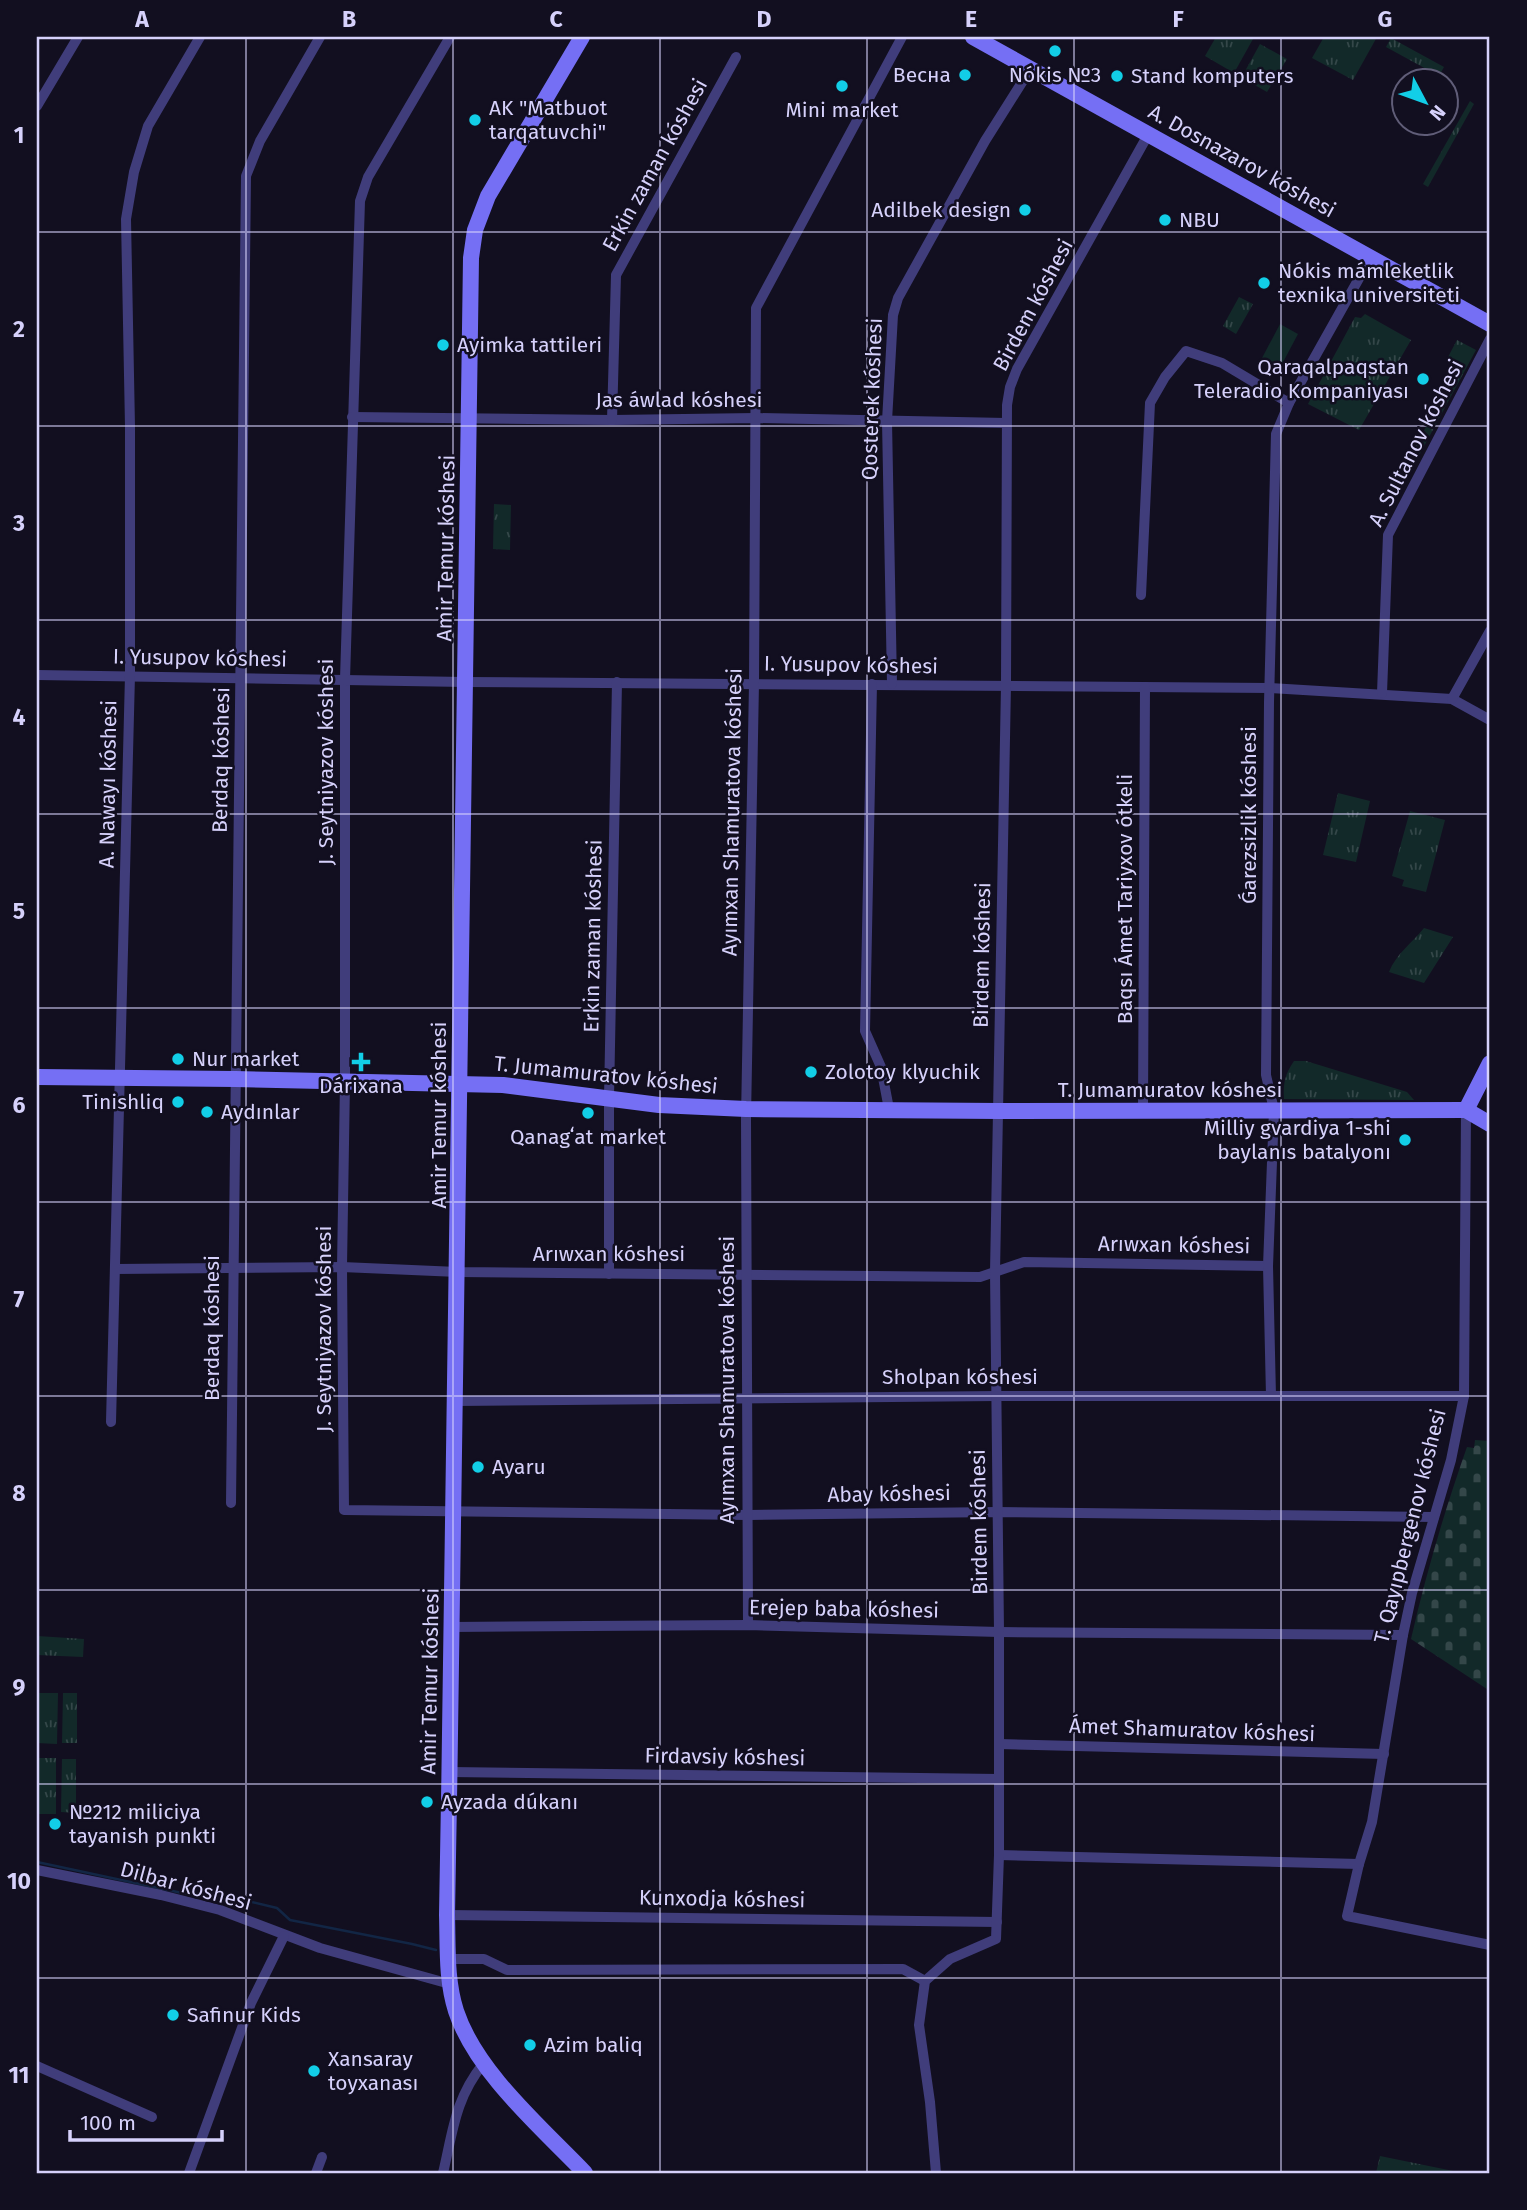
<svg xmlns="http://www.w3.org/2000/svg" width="1527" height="2210" viewBox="0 0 1527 2210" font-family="'Fira Sans',sans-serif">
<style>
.grass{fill:url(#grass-tufts)}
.cemetery{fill:url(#cemetery-stones)}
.pitch{fill:#122929}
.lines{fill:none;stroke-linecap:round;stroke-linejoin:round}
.stream{stroke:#122645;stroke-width:2.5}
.street{stroke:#403d7b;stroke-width:10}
.secondary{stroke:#756ff4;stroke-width:16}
.grid{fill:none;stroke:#d6d1fb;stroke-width:2;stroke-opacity:0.55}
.poi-dot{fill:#12cee7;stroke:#120f20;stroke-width:2.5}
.labels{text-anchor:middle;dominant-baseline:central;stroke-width:5;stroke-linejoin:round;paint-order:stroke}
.poi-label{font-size:21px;fill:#d6d1fb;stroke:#120f20;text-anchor:start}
.street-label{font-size:21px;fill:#d6d1fb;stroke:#120f20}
.neatline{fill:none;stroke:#d6d1fb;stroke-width:2.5}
.grid-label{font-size:23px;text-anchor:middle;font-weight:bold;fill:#d6d1fb}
</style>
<defs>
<pattern id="grass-tufts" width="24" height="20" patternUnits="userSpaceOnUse" patternTransform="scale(1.75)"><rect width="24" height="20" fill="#122929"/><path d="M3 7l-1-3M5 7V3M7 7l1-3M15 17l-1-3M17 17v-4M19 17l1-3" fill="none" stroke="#344749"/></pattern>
<pattern id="cemetery-stones" width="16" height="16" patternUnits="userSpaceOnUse" patternTransform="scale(1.75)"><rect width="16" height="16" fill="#122929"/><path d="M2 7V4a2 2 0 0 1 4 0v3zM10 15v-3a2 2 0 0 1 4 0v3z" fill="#344749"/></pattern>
</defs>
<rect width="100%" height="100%" fill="#120f20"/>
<g class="grass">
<path d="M1216 37 1253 39 1234 73 1205 56Z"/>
<path d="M1324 37H1377L1353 80 1312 58Z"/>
<path d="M1391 38 1444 67 1439 76 1386 47Z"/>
<path d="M1260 44 1287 59 1267 92 1246 80 1244 73Z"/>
<path d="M1470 101 1474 104 1428 187 1423 184Z"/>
<path d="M1239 297 1253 304 1236 334 1223 326Z"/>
<path d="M1365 314 1411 340 1359 430 1308 404 1355 317 1361 318Z"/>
<path d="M1457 340 1476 350 1415 463 1408 460 1459 366 1447 359Z"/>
<path d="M494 504 511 505 510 550 493 549Z"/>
<path d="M1338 793 1370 801 1356 862 1323 855Z"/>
<path d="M1410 811 1445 820 1426 892 1402 886 1404 880 1392 876Z"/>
<path d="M1424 928 1453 937 1424 983 1389 972C1396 954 1412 943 1424 928Z"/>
<path d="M1294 1061H1306L1407 1092 1414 1100 1284 1099C1283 1083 1285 1074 1294 1061Z"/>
<path d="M37 1636 84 1639 83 1657 37 1655Z"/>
<path d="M37 1686 38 1693H58L57 1744 37 1743Z"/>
<path d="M63 1693H77V1743H62Z"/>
<rect x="37" y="1758" width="19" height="56"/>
<path d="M62 1759H76V1813L61 1812Z"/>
<path d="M1380 2156 1463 2173H1376Z"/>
</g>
<path class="cemetery" d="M1475 1440 1490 1441V1691L1411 1639C1426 1574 1445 1509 1467 1447L1474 1448Z"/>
<path class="pitch" d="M1280 324 1298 334 1280 368 1262 358Z"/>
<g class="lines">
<g class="stream">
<path d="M37 1862 196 1896 223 1895"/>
<path d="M231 1897 277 1908 290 1920 412 1944 436 1950"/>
</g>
<g class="street">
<path d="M450 37 368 177 360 201 345 679V1082L342 1267 344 1510 748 1515 997 1512 1434 1517"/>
<path d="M37 106 78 37"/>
<path d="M352 417 612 420 756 418 1006 423"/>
<path d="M612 420 616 275 736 57"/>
<path d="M1141 595 1150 403 1165 377 1186 351 1222 363 1289 403"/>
<path d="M37 675 465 682 1270 688 1452 699 1490 720"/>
<path d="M872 684 865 1031 881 1067 889 1109"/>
<path d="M892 684 887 421 893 315 898 298 985 141 1031 68"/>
<path d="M1382 693 1388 535 1490 339"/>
<path d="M1452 699 1490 631"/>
<path d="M1466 1110 1464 1396 1451 1460 1412 1593 1403 1635 1372 1822 1359 1864 1347 1916 1490 1945"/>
<path d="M1143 1111 1145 687"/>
<path d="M115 1269 342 1267 458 1272 980 1277 1024 1262 1268 1266"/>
<path d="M609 1274V1098L617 682"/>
<path d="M1271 1396 1268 1266 1274 1110 1266 1075 1269 702 1276 434 1289 403 1371 257"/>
<path d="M456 1401 997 1396H1464"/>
<path d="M111 1422 130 675V427L126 219 134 172 148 126 200 37"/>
<path d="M231 1503C232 1061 245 618 246 176L260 141 320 37"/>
<path d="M748 1625 746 1118 754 683 756 308 902 37"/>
<path d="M452 1627 748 1625 999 1632 1403 1635"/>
<path d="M999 1744 1384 1754"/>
<path d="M450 1772 999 1779"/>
<path d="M999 1855 1359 1864"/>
<path d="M37 1870 161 1895 220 1910 320 1948 450 1984"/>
<path d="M447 1915 997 1922"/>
<path d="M448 1959H484L507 1970 903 1969 925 1981"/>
<path d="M37 2066 152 2117"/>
<path d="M189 2173 251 2003 284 1936"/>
<path d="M316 2173 322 2157"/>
<path d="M443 2173C453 2131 455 2099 483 2064"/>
<path d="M936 2173 930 2102 919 2025 925 1981 950 1959 996 1939 999 1855V1632L995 1272 1006 685 1007 405 1010 387 1017 369 1149 133"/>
</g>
<g class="secondary">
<path d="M582 37 488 196 475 230 471 258C461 811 457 1363 447 1915 448 1947 446 1980 456 2011 476 2072 542 2128 585 2173"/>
<path d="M973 37 1490 324"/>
<path d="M37 1077 235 1079 503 1085 659 1105 746 1109 999 1111 1466 1110"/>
<path d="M1466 1110 1490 1063"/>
<path d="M1466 1110 1490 1124"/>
</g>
</g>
<path class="grid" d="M246 37V2173M453 37V2173M660 37V2173M867 37V2173M1074 37V2173M1281 37V2173M37 232H1490M37 426H1490M37 620H1490M37 814H1490M37 1008H1490M37 1202H1490M37 1396H1490M37 1590H1490M37 1784H1490M37 1978H1490"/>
<g class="poi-dot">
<circle cx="1055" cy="51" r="7"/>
<circle cx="965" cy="75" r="7"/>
<circle cx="1117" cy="76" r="7"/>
<circle cx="842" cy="86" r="7"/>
<circle cx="475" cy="120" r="7"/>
<circle cx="1025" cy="210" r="7"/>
<circle cx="1165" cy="220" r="7"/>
<circle cx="1264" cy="283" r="7"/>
<circle cx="443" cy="345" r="7"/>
<circle cx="1423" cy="379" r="7"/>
<circle cx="178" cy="1059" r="7"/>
<path d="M357.5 1051.5h7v7h7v7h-7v7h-7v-7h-7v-7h7z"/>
<circle cx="811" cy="1072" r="7"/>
<circle cx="178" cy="1102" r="7"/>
<circle cx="207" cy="1112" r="7"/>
<circle cx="588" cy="1113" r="7"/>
<circle cx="1405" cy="1140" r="7"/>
<circle cx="478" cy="1467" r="7"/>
<circle cx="427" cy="1802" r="7"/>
<circle cx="55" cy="1824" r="7"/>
<circle cx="173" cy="2015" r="7"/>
<circle cx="530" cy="2045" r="7"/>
<circle cx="314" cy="2071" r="7"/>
</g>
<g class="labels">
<g class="poi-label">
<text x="951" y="75" text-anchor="end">Весна</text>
<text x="1055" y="75" text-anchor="middle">Nókis №3</text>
<text x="1131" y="76">Stand komputers</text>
<text x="489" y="108">AK "Matbuot<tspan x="489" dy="24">tarqatuvchi"</tspan></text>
<text x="842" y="110" text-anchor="middle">Mini market</text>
<text x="1011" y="210" text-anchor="end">Adilbek design</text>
<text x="1179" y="220">NBU</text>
<text x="1278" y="271">Nókis mámleketlik<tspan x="1278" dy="24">texnika universiteti</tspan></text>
<text x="457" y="345">Ayimka tattileri</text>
<text x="1409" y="367" text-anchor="end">Qaraqalpaqstan<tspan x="1409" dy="24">Teleradio Kompaniyası</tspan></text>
<text x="192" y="1059">Nur market</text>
<text x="825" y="1072">Zolotoy klyuchik</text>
<text x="361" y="1086" text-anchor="middle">Dárixana</text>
<text x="164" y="1102" text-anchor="end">Tinishliq</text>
<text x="221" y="1112">Aydınlar</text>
<text x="1391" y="1128" text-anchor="end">Milliy gvardiya 1-shi<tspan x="1391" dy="24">baylanıs batalyonı</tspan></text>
<text x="588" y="1137" text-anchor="middle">Qanagʻat market</text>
<text x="492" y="1467">Ayaru</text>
<text x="441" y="1802">Ayzada dúkanı</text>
<text x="69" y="1812">№212 miliciya<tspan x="69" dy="24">tayanish punkti</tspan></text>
<text x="187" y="2015">Safinur Kids</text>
<text x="544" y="2045">Azim baliq</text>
<text x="328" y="2059">Xansaray<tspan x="328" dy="24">toyxanası</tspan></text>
</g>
<g class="street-label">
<text transform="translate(1242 161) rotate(29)">A. Dosnazarov kóshesi</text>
<text transform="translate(655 165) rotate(-61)">Erkin zaman kóshesi</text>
<text transform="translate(1033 305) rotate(-62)">Birdem kóshesi</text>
<text transform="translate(872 399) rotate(-88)">Qosterek kóshesi</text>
<text x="679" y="400">Jas áwlad kóshesi</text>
<text transform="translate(1416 443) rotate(-63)">A. Sultanov kóshesi</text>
<text transform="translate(446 548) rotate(-89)">Amir Temur kóshesi</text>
<text transform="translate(200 658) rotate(1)">I. Yusupov kóshesi</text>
<text transform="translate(851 665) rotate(1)">I. Yusupov kóshesi</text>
<text transform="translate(221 760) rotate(-89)">Berdaq kóshesi</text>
<text transform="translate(326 762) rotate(-90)">J. Seytniyazov kóshesi</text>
<text transform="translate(108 784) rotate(-89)">A. Nawayı kóshesi</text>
<text transform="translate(732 812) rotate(-89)">Ayımxan Shamuratova kóshesi</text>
<text transform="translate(1249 815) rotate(-90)">Ǵarezsizlik kóshesi</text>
<text transform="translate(1125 899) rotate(-90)">Baqsı Ámet Tariyxov ótkeli</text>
<text transform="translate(593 936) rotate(-89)">Erkin zaman kóshesi</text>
<text transform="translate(982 955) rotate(-89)">Birdem kóshesi</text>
<text transform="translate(606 1075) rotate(6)">T. Jumamuratov kóshesi</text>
<text x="1170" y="1090">T. Jumamuratov kóshesi</text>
<text transform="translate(439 1115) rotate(-90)">Amir Temur kóshesi</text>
<text transform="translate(1174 1245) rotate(1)">Arıwxan kóshesi</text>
<text x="609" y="1254">Arıwxan kóshesi</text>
<text transform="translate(212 1328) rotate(-90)">Berdaq kóshesi</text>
<text transform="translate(324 1329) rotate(-90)">J. Seytniyazov kóshesi</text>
<text x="960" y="1377">Sholpan kóshesi</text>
<text transform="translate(727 1380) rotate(-90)">Ayımxan Shamuratova kóshesi</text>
<text transform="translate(889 1494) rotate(-1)">Abay kóshesi</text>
<text transform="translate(979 1522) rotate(-91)">Birdem kóshesi</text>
<text transform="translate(1410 1526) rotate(-76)">T. Qayıpbergenov kóshesi</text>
<text transform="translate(844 1609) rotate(1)">Erejep baba kóshesi</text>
<text transform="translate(430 1681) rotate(-89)">Amir Temur kóshesi</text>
<text transform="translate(1192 1730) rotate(2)">Ámet Shamuratov kóshesi</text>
<text transform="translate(725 1757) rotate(1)">Firdavsiy kóshesi</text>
<text transform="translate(186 1886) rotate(15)">Dilbar kóshesi</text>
<text transform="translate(722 1899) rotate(1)">Kunxodja kóshesi</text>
</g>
</g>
<rect width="1527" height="2210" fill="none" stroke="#120f20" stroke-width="77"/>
<g transform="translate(1425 102) rotate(131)"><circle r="33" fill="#120f20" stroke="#605d78" stroke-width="2"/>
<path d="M0-5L12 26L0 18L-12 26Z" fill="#12cee7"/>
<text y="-10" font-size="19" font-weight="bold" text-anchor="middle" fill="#d6d1fb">N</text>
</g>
<path d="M70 2130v10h152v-10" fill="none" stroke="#d6d1fb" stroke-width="3.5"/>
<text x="80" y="2130" font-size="21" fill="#d6d1fb" stroke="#120f20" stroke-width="5" paint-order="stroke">100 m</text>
<rect x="38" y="38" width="1450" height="2134" class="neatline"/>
<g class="grid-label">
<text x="142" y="27">A</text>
<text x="349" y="27">B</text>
<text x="556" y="27">C</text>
<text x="764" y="27">D</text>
<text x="971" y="27">E</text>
<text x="1178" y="27">F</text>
<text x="1385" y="27">G</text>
<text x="19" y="143">1</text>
<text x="19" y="337">2</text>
<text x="19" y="531">3</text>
<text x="19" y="725">4</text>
<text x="19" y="919">5</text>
<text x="19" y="1113">6</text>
<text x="19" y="1307">7</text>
<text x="19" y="1501">8</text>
<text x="19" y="1695">9</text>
<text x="19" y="1889">10</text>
<text x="19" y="2083">11</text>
</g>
</svg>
